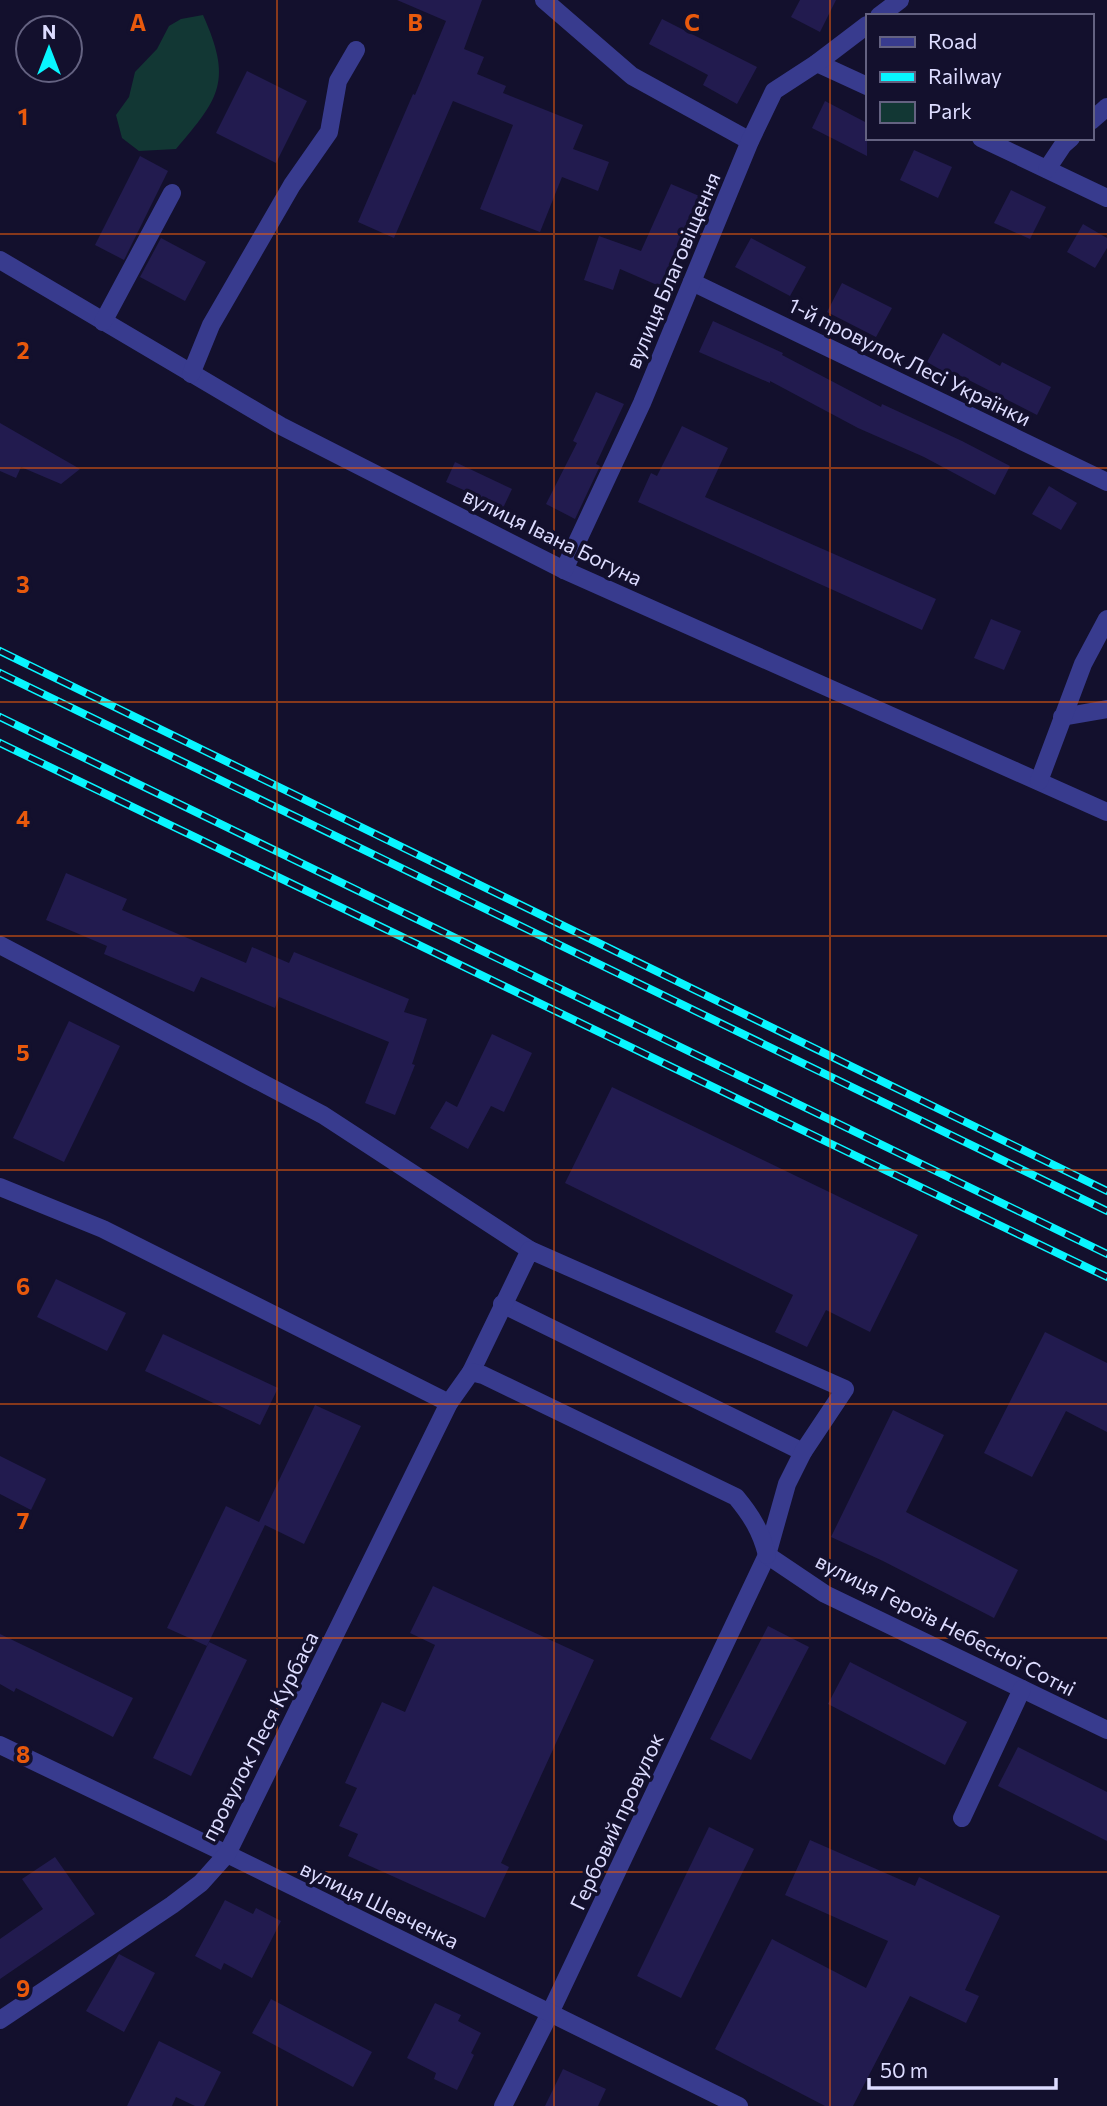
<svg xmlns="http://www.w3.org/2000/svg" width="1107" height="2106" viewBox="0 0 1107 2106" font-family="Commissioner,sans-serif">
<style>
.green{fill:#123734}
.building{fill:#221b4f}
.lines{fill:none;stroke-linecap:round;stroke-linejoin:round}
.minor{stroke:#383b8e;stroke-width:18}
.rail-casing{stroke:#08f6ff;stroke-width:8}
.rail{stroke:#13102d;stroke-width:5;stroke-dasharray:16;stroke-linecap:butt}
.grid{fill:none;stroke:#e8590c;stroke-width:2;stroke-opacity:0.55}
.labels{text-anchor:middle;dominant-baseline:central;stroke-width:7;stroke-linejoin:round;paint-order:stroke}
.street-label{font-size:21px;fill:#dddcff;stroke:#13102d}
.grid-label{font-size:23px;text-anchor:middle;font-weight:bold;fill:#e8590c;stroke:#13102d;stroke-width:7;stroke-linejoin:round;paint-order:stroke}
</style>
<rect width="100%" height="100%" fill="#13102d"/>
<path class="green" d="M203 15C232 80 221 97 176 149L139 151 122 138 116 115 129 97 135 72 157 49 169 26 181 19Z"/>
<g class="building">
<path d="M397 0H482L464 49 484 57 477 74 506 86 503 93 583 125 573 149 609 162 598 191 562 177 540 232 480 209 513 125 453 101 394 238 358 222 413 94 415 95 446 21Z"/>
<path d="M800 0H836L820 32 791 17Z"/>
<path d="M662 19 757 67 737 104 703 85 708 75 649 44Z"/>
<path d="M247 71 307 101 276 163 216 133Z"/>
<path d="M825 101 867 123V156L812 128Z"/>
<path d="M914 150 952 167 938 198 900 180Z"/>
<path d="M140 156 168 171 124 260 95 245Z"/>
<path d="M671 184 704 198 664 288 620 269 613 290 584 280 599 236 641 251Z"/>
<path d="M1011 190 1046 207 1030 239 994 223Z"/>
<path d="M1083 224 1107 238V248L1095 268 1067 252Z"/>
<path d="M161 238 206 262 185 301 140 277Z"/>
<path d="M751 238 806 267 790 296 735 267Z"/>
<path d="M842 283 892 308 876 337 827 312Z"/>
<path d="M713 321 783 353 782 355 881 407 882 404 962 441 1010 466 995 495 924 457 858 428 770 381V383L699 352Z"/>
<path d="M943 333 1000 366 1002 362 1051 387 1037 415 957 374 955 378 927 362Z"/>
<path d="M596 392 624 404 596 464 600 466 575 519 546 504 577 443 573 441Z"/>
<path d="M0 423 80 469 61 484 21 467 16 478 0 471Z"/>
<path d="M682 426 728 448 705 497 936 599 922 630 638 502 651 473 657 476Z"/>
<path d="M455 462 512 489 503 508 446 482Z"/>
<path d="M1049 486 1077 503 1061 530 1032 514Z"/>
<path d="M991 619 1021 631 1004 670 974 658Z"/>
<path d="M66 873 127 899 122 910 246 963 252 947 289 963 294 952 409 999 404 1012 427 1019 412 1064 415 1065 395 1115 365 1103 389 1042 279 997 275 1008 201 977 194 992 104 954 107 946 46 920Z"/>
<path d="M69 1021 120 1046 64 1162 13 1138Z"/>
<path d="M492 1034 532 1053 504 1112 491 1106 468 1149 430 1128 446 1101 457 1107Z"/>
<path d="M612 1087 918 1235 870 1332 826 1310 807 1347 775 1332 793 1295 565 1183Z"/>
<path d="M56 1279 126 1313 107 1351 37 1317Z"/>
<path d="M1045 1332 1107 1363V1432L1066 1411 1032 1477 984 1453Z"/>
<path d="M163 1334 278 1388 260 1425 145 1371Z"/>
<path d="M315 1405 361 1426 304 1544 265 1525 207 1646 167 1628 226 1506 259 1522Z"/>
<path d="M893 1410 944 1435 906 1512 1018 1570 994 1618 883 1561 831 1537Z"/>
<path d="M0 1456 46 1479 31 1510 0 1494Z"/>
<path d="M433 1586 594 1660 501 1863 509 1867 485 1918 348 1856 358 1834 339 1826 357 1788 345 1783 382 1702 405 1712 435 1645 410 1633Z"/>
<path d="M768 1626 809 1647 751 1760 710 1739Z"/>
<path d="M0 1634 133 1698 113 1737 16 1688 14 1692 0 1684Z"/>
<path d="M209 1642 247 1660 191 1776 153 1758Z"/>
<path d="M850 1662 967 1722 945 1765 828 1704Z"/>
<path d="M1018 1747 1107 1792V1841L998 1786Z"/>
<path d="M709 1827 754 1849 681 1998 637 1976Z"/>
<path d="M810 1840 915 1886 919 1877 1000 1916 965 1990 979 1996 966 2023 910 1996 853 2106H825L715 2049 772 1939 866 1988 888 1941 785 1895Z"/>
<path d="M55 1857 95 1914 0 1979V1939L43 1909 22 1879Z"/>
<path d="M225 1900 253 1914 256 1908 281 1921 252 1978 224 1963 221 1970 195 1956Z"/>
<path d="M119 1954 155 1973 124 2032 86 2011Z"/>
<path d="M271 1999 372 2052 353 2087 252 2033Z"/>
<path d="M435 2003 461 2015 458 2021 481 2033 471 2053 474 2055 457 2090 434 2079 436 2073 407 2058Z"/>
<path d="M159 2041 221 2072 204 2106H195L176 2097 172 2106H127Z"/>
<path d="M563 2069 606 2089 598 2106H545Z"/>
</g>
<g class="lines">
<g class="minor">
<path d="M544 0 632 76 750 141"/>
<path d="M879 16 900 0"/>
<path d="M817 63 867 86"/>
<path d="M1091 121 1107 107"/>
<path d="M981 138 1107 198"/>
<path d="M1047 169 1063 145 1071 138"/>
<path d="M0 260 281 426 564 570 1107 812"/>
<path d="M692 282 1107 482"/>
<path d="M103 322 172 193"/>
<path d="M191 374 211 325 292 185 329 132 338 81 356 50"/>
<path d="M564 570 642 403 750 141 774 91 817 63 867 25"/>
<path d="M1062 717 1107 709"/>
<path d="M1039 781 1083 664 1107 619"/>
<path d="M0 945 323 1115 530 1250"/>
<path d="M0 1187 103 1229 449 1403"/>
<path d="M502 1304 803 1452"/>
<path d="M471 1372 530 1250 845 1389 803 1452 787 1484 767 1555 550 2013 503 2106"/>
<path d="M767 1555 825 1594 1107 1730"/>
<path d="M0 1745 227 1854 739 2106"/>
<path d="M962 1818 1022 1689"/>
<path d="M0 2020 172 1905 201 1883 227 1854 449 1403 471 1372 483 1375 736 1497C751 1515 761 1531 767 1555"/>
</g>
<defs>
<g id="rail">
<path d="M0 651 1107 1191"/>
<path d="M0 673 1107 1211"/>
<path d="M0 717 1107 1254"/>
<path d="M0 743 1107 1277"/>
</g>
</defs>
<use href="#rail" class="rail-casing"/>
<use href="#rail" class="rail"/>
</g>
<path class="grid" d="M277 0V2106M554 0V2106M830 0V2106M0 234H1107M0 468H1107M0 702H1107M0 936H1107M0 1170H1107M0 1404H1107M0 1638H1107M0 1872H1107"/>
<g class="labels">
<g class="street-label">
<text transform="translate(672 270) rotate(-67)">вулиця Благовіщення</text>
<text transform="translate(910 361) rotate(26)">1-й провулок Лесі Українки</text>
<text transform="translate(553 536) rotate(26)">вулиця Івана Богуна</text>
<text transform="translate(946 1624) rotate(27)">вулиця Героїв Небесної Сотні</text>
<text transform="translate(259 1736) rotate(-63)">провулок Леся Курбаса</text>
<text transform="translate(616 1821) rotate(-65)">Гербовий провулок</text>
<text transform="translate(380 1904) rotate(26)">вулиця Шевченка</text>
</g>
</g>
<g class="grid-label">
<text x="138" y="31">A</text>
<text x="415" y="31">B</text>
<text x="692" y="31">C</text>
<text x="23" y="125">1</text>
<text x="23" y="359">2</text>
<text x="23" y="593">3</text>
<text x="23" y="827">4</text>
<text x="23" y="1061">5</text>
<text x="23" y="1295">6</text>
<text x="23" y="1529">7</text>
<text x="23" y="1763">8</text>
<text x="23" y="1997">9</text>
</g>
<rect x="866" y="14" width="228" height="126" fill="#13102d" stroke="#646281" stroke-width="2"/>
<rect x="880" y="37" width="35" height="10" fill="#383b8e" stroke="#646281" stroke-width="2"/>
<text x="928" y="49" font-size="21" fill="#dddcff">Road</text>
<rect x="880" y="72" width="35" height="10" fill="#08f6ff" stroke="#646281" stroke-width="2"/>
<text x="928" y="84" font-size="21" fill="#dddcff">Railway</text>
<rect x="880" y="102" width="35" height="21" fill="#123734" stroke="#646281" stroke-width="2"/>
<text x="928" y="119" font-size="21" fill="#dddcff">Park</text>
<g transform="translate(49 49)"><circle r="33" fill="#13102d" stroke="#646281" stroke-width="2"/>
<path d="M0-5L12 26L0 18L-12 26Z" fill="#08f6ff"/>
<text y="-10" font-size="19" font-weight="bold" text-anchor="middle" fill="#dddcff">N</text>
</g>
<path d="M869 2078v10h187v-10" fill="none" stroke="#dddcff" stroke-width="3.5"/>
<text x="880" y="2078" font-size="21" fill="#dddcff" stroke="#13102d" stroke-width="5" paint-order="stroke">50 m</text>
</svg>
